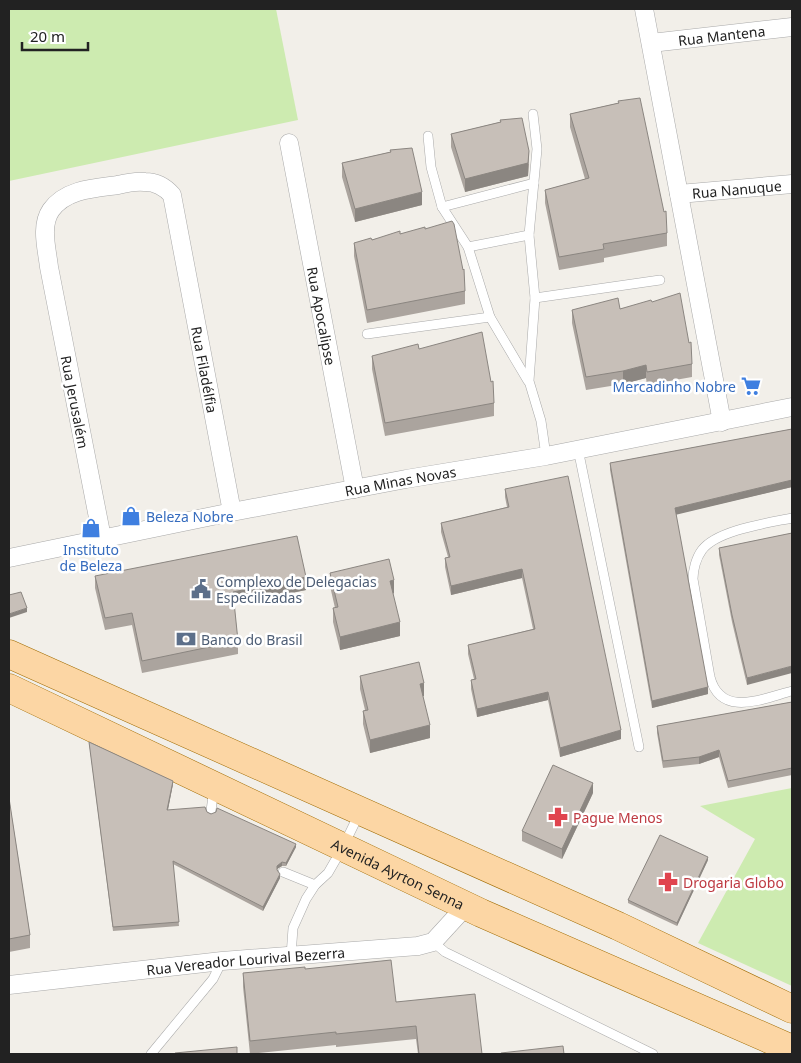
<svg xmlns="http://www.w3.org/2000/svg" width="801" height="1063" viewBox="0 0 801 1063" font-family="'Noto Sans',sans-serif">
<style>
.grass{fill:#cdebb0}
.lines{fill:none;stroke-linecap:round;stroke-linejoin:round}
.lane-casing{stroke:#a9a9a9;stroke-width:10}
.street-casing{stroke:#a9a9a9;stroke-width:19}
.primary-casing{stroke:#a06b00;stroke-width:29}
.lane{stroke:#fff;stroke-width:9}
.street{stroke:#fff;stroke-width:18}
.primary{stroke:#fcd6a4;stroke-width:28}
.wall{fill:#aba49e}
.shaded-wall{fill:#8b8681}
.building{fill:#c7bfb8;stroke:#8b8681}
.labels{text-anchor:middle;dominant-baseline:central;stroke-width:5;stroke-linejoin:round;paint-order:stroke}
.street-label{font-size:14px;fill:#222;stroke:#fff}
.shop-label{font-size:14px;fill:#366cbe;stroke:#fff;text-anchor:end}
.service-label{font-size:14px;fill:#4e5e75;stroke:#fff;text-anchor:start}
.health-label{font-size:14px;fill:#be3a42;stroke:#fff;text-anchor:start}
</style>
<rect width="100%" height="100%" fill="#f2efe9"/>
<g class="grass">
<path d="M9 9H276L298 120 9 181Z"/>
<path d="M792 788V986L698 943 755 839 700 806Z"/>
</g>
<g class="lines">
<defs>
<g id="lane">
<path d="M533 114 537 149 529 235 535 298 529 381 541 421 546 456"/>
<path d="M428 136 431 167 442 207 534 183"/>
<path d="M468 247 529 235"/>
<path d="M535 298 660 280"/>
<path d="M490 317 528 381"/>
<path d="M367 334 490 317 468 247 442 207"/>
<path d="M578 449 639 747"/>
<path d="M792 518C768 523 717 530 702 550 696 558 693 570 693 579L710 677C721 719 764 698 792 691"/>
<path d="M211 811 214 788"/>
<path d="M283 872 315 885"/>
<path d="M433 942 445 952 653 1054"/>
<path d="M291 956 293 928 306 899 315 885 328 873 343 847 359 814"/>
<path d="M151 1054 213 979 222 961"/>
</g>
<g id="street">
<path d="M644 9 722 422"/>
<path id="s1" d="M651 43 792 27"/>
<path id="s2" d="M289 143 355 489"/>
<path id="s3" d="M679 194 792 184"/>
<path id="s4" d="M102 538 49 267C47 249 40 226 51 210 66 189 95 188 118 185 126 183 136 181 145 182 155 182 165 187 172 195L232 512"/>
<path id="s5" d="M9 558 232 512 406 479 546 456 792 407"/>
<path id="s6" d="M9 985 222 961 418 946 433 942 466 906"/>
</g>
<g id="primary">
<path d="M9 654 618 926 792 1009"/>
<path id="s7" d="M9 688 481 913 792 1049"/>
</g>
</defs>
<use href="#lane" class="lane-casing"/>
<use href="#street" class="street-casing"/>
<use href="#primary" class="primary-casing"/>
<use href="#lane" class="lane"/>
<use href="#street" class="street"/>
<use href="#primary" class="primary"/>
</g>
<g class="wall">
<path d="M618 101 667 233V246L604 258V262L559 270 545 203V190L585 179 570 127V114L618 103Z"/>
<path d="M500 120 529 164 528 176 465 192 451 147V134L500 122Z"/>
<path d="M390 150 422 205 355 222 342 177V163L390 152Z"/>
<path d="M425 229 465 291V304L367 323 354 256V243Z"/>
<path d="M652 302 692 364V377L647 385 646 378 623 384 586 390 572 323V310L620 309Z"/>
<path d="M419 349 494 403V416L385 436 372 369V356Z"/>
<path d="M792 429V487L676 514 708 694 652 708 610 470V463Z"/>
<path d="M505 489 621 739 560 757 548 700 477 717 471 689V680L474 679 468 654V645L533 629 522 578 451 595 445 567V558L448 557 441 532V523L507 507 505 497Z"/>
<path d="M792 533 747 685 732 622 719 555V548Z"/>
<path d="M330 573 394 593 393 594 400 636 340 650 333 622V608H335L330 586Z"/>
<path d="M95 576 306 590 234 604 238 641V654L142 673 132 625 105 630 95 588Z"/>
<path d="M360 676 424 696H423L430 738 370 753 363 724V711L365 710 360 689Z"/>
<path d="M792 702V775L728 788 719 757 699 764 663 768 657 733V726Z"/>
<path d="M89 742 173 784 168 810 207 812 296 847 286 866H282L277 869 280 878 263 911 173 864 179 926 113 931Z"/>
<path d="M593 793 562 859 522 841V831Z"/>
<path d="M9 798 30 935V948L9 952Z"/>
<path d="M708 860 677 926 628 903V900Z"/>
<path d="M305 969 396 1002 482 1054H418L416 1039 336 1047V1045L250 1054 243 987V973Z"/>
</g>
<g class="shaded-wall">
<path d="M529 151 528 176 465 192V179Z"/>
<path d="M422 192V205L355 222V209Z"/>
<path d="M646 365V378L623 384V371Z"/>
<path d="M792 480V487L675 515V508Z"/>
<path d="M522 569V578L451 595V586Z"/>
<path d="M306 577V590L233 605V592Z"/>
<path d="M394 580V593L390 594V581Z"/>
<path d="M27 608V612L9 618V614Z"/>
<path d="M400 622V636L340 650V637Z"/>
<path d="M792 666V673L747 685V678Z"/>
<path d="M424 683V696L420 697V684Z"/>
<path d="M708 687V694L652 708V701Z"/>
<path d="M548 692V700L477 717V709Z"/>
<path d="M430 725V738L370 753V740Z"/>
<path d="M621 730V739L560 757V748Z"/>
<path d="M719 750V757L699 764V757Z"/>
<path d="M173 781V784L167 814V810Z"/>
<path d="M593 783V793L562 859V849Z"/>
<path d="M296 844V847L286 866V863Z"/>
<path d="M708 857V860L677 926V923Z"/>
<path d="M282 862V866L277 869V873V866Z"/>
<path d="M280 874V878L263 911V907Z"/>
</g>
<g class="building">
<path d="M640 98 664 212 666 211 667 233 603 244 604 249 559 257 545 190 589 178 570 114 619 103 618 101Z"/>
<path d="M522 118 529 151 528 163 465 179 451 134 501 122 500 120Z"/>
<path d="M412 148 422 192 355 209 342 163 391 152 390 150Z"/>
<path d="M452 221 454 224 463 270 464 269 465 291 367 310 354 243 371 238 372 240 400 231V234L425 227V229Z"/>
<path d="M680 293 689 343 691 342 692 364 647 372 646 365 623 371 586 377 572 310 618 298 620 309 651 300 652 302Z"/>
<path d="M482 332 491 382 493 381 494 403 385 423 372 356 418 344 419 349Z"/>
<path d="M792 429V480L675 508 708 687 652 701 610 463Z"/>
<path d="M568 476 621 730 560 748 548 692 477 709 471 680 476 679 468 645 535 629 522 569 451 586 445 558 450 557 441 523 509 507 505 489Z"/>
<path d="M792 533V666L747 678 732 615 719 548Z"/>
<path d="M297 536 306 577 233 592 238 641 142 661 132 613 105 618 95 576Z"/>
<path d="M389 559 394 580 390 581 400 622 340 637 333 608 338 607 330 573Z"/>
<path d="M21 592 27 608 9 614V595Z"/>
<path d="M419 662 424 683 420 684 430 725 370 740 363 711 368 710 360 676Z"/>
<path d="M792 702V768L728 781 719 750 699 757 663 761 657 726Z"/>
<path d="M89 742 173 781 167 810 205 807 207 812 211 814 216 812 217 808 296 844 286 863 282 862 277 866V870L280 874 263 907 173 861 179 922 113 927Z"/>
<path d="M553 765 593 783 562 849 522 831Z"/>
<path d="M9 798 30 935 9 939Z"/>
<path d="M660 835 708 857 677 923 628 900Z"/>
<path d="M391 960 396 1002 475 994 482 1054H419L416 1026 336 1034V1032L250 1041 243 973 305 967V969Z"/>
<path d="M563 1046 564 1054H501V1053Z"/>
<path d="M237 1047V1054H175V1053Z"/>
</g>
<defs>
<symbol id="supermarket-bare" viewBox="-9 -9 18 18"><path d="M-6-5.5h2.5l.6 2H6L4.5 2H-2.5L-4.4-4H-6ZM-1.5 3.2a1.3 1.3 0 1 0 .1 0ZM3 3.2a1.3 1.3 0 1 0 .1 0Z" fill="#3f7fe0" stroke="#fff" stroke-width="2.5" paint-order="stroke"/></symbol>
<symbol id="shop-bare" viewBox="-9 -9 18 18"><path d="M-5-2.5h2.3a2.7 3.5 0 0 1 5.4 0H5L5.5 6h-11ZM-1.5-2.5h3a1.5 2.3 0 0 0-3 0Z" fill="#3f7fe0" stroke="#fff" stroke-width="2.5" paint-order="stroke"/></symbol>
<symbol id="civic-bare" viewBox="-9 -9 18 18"><path d="M-.6-6.5H3V-4.5H.6V-3L4-1V1h2V6H-6V1h2V-1L-.6-3ZM-1.2 2.5V6h2.4V2.5Z" fill="#5c6f8a" stroke="#fff" stroke-width="2.5" paint-order="stroke"/></symbol>
<symbol id="bank-bare" viewBox="-9 -9 18 18"><path d="M-6-4H6V4H-6ZM0-2.3a2.3 2.3 0 1 0 0 4.6a2.3 2.3 0 1 0 0-4.6Z" fill="#5c6f8a" stroke="#fff" stroke-width="2.5" paint-order="stroke"/></symbol>
<symbol id="pharmacy-bare" viewBox="-9 -9 18 18"><path d="M-2-6h4v4h4v4h-4v4h-4v-4h-4v-4h4Z" fill="#e0444e" stroke="#fff" stroke-width="2.5" paint-order="stroke"/></symbol>
</defs>
<g fill-rule="evenodd">
<use href="#supermarket-bare" x="737" y="372" width="28" height="28"/>
<use href="#shop-bare" x="117" y="502" width="28" height="28"/>
<use href="#shop-bare" x="77" y="514" width="28" height="28"/>
<use href="#civic-bare" x="187" y="575" width="28" height="28"/>
<use href="#bank-bare" x="172" y="625" width="28" height="28"/>
<use href="#pharmacy-bare" x="544" y="803" width="28" height="28"/>
<use href="#pharmacy-bare" x="654" y="868" width="28" height="28"/>
</g>
<g class="labels">
<g class="street-label">
<text stroke="none"><textPath href="#s1" startOffset="71">Rua Mantena</textPath></text>
<text stroke="none"><textPath href="#s3" startOffset="58">Rua Nanuque</textPath></text>
<text stroke="none"><textPath href="#s2" startOffset="176">Rua Apocalipse</textPath></text>
<text stroke="none"><textPath href="#s4" startOffset="644">Rua Filadélfia</textPath></text>
<text transform="translate(75 402) rotate(79)">Rua Jerusalém</text>
<text stroke="none"><textPath href="#s5" startOffset="399">Rua Minas Novas</textPath></text>
<text stroke="none"><textPath href="#s7" startOffset="431">Avenida Ayrton Senna</textPath></text>
<text stroke="none"><textPath href="#s6" startOffset="238">Rua Vereador Lourival Bezerra</textPath></text>
</g>
<g class="shop-label">
<text x="736" y="386">Mercadinho Nobre</text>
<text x="146" y="516" text-anchor="start">Beleza Nobre</text>
<text x="91" y="549" text-anchor="middle">Instituto<tspan x="91" dy="16">de Beleza</tspan></text>
</g>
<g class="service-label">
<text x="216" y="581">Complexo de Delegacias<tspan x="216" dy="16">Especilizadas</tspan></text>
<text x="201" y="639">Banco do Brasil</text>
</g>
<g class="health-label">
<text x="573" y="817">Pague Menos</text>
<text x="683" y="882">Drogaria Globo</text>
</g>
</g>
<rect width="801" height="1063" fill="none" stroke="#222222" stroke-width="20"/>
<path d="M22 42v8h66v-8" fill="none" stroke="#222222" stroke-width="2.5"/>
<text x="30" y="42" font-size="15" fill="#222222" stroke="#ffffff" stroke-width="4" paint-order="stroke">20 m</text>
</svg>
